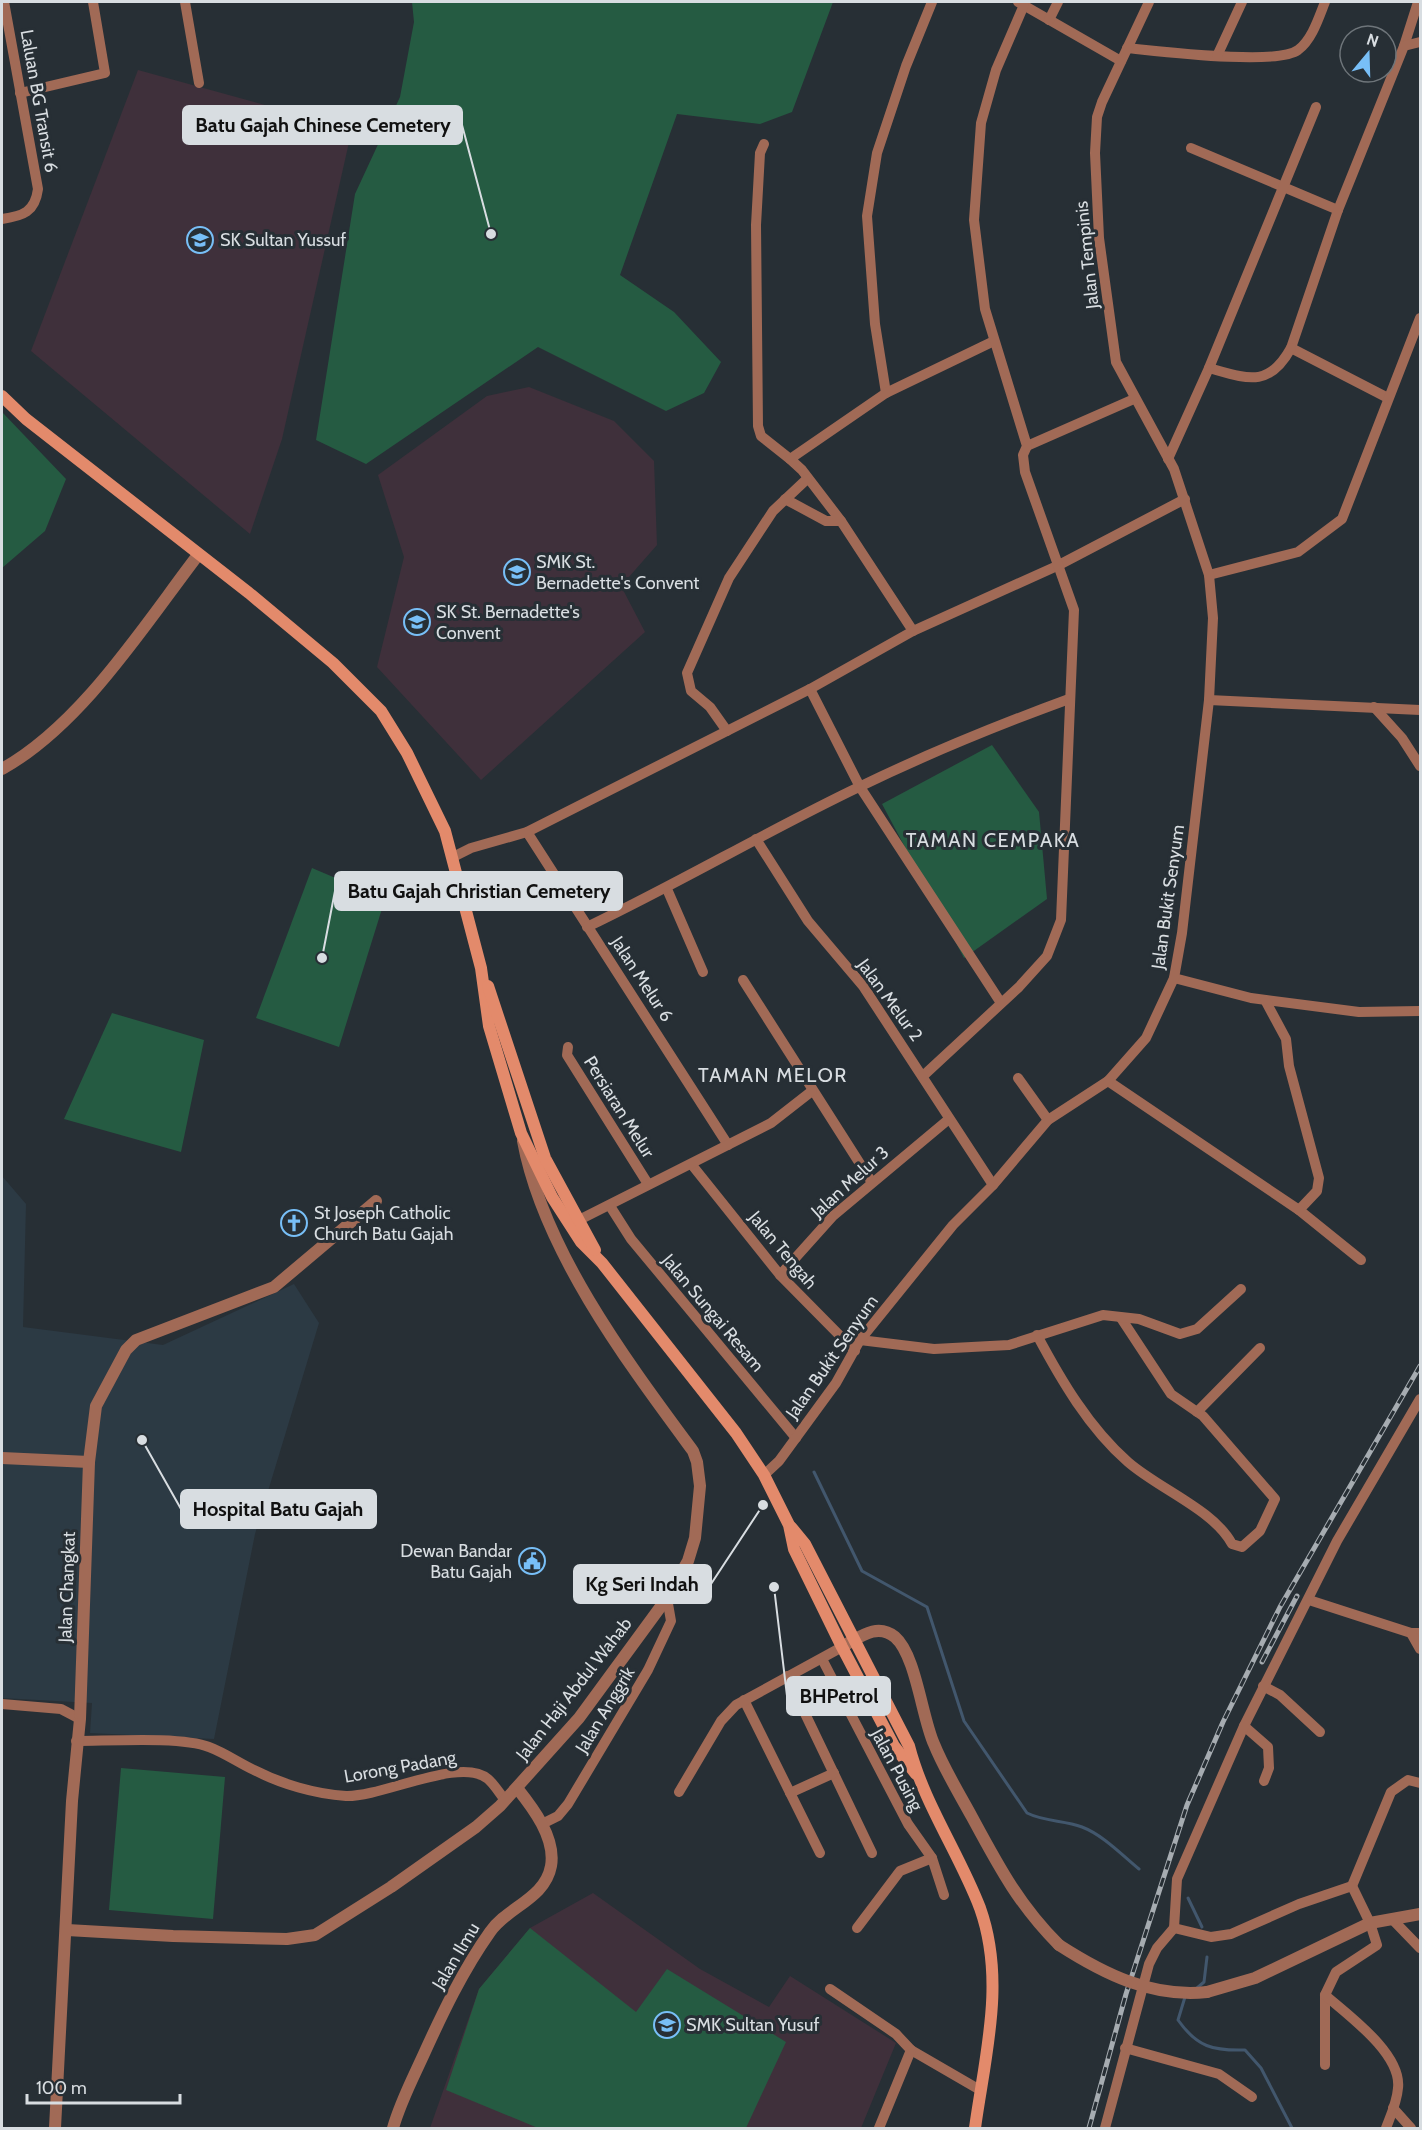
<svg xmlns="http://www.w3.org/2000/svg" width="1422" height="2130" viewBox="0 0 1422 2130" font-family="Cabin,sans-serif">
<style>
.built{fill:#2c3a44}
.education{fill:#3f303b}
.green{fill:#255b42}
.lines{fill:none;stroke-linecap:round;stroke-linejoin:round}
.stream{stroke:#42576d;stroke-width:3}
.minor{stroke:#a16a56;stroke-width:10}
.tertiary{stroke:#a16a56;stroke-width:12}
.secondary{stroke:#e38a6b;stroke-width:12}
.rail-casing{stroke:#a6acb1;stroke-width:5}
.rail{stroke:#272f35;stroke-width:3;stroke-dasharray:9;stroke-linecap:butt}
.tertiary-bridge{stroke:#a16a56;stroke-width:12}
.labels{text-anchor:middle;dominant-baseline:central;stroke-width:6;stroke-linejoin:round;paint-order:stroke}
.street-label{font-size:18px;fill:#d8dde1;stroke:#272f35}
.poi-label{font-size:18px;fill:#d8dde1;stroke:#272f35;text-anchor:start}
.neighbourhood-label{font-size:20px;letter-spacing:1.5px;fill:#d8dde1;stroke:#272f35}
.leader{fill:none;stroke:#d8dde1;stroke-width:2}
.callout-dot{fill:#d8dde1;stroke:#272f35;stroke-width:2}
.callout{fill:#d8dde1;stroke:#d8dde1;stroke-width:2}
.callout-label{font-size:20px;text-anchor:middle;font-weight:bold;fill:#111}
</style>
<rect width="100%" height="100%" fill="#272f35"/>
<path class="built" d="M2 1176 26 1204 23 1327 163 1345 294 1284 319 1323 255 1534 214 1739 90 1733 92 1703 2 1698Z"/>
<g class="education">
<path d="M138 70 352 129 282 439 250 534 31 351Z"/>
<path d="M529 387 614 421 654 461 657 545 621 586 645 632 481 780 377 667 404 557 378 475 487 396Z"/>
<path d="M593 1893 700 1969 769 2007 790 1976 896 2043 861 2128H430L479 1989 530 1928Z"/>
</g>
<g class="green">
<path d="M412 2H833L792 112 760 124 677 114 620 275 674 312 721 362 704 393 666 411 538 347 366 464 316 440 355 194 400 97 414 22Z"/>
<path d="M2 412 66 479 45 531 2 568Z"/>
<path d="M992 745 1039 812 1047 899 964 958 882 804Z"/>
<path d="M312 868 385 899 339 1047 256 1018Z"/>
<path d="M112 1013 204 1040 181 1152 64 1119Z"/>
<path d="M121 1768 225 1777 213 1919 109 1910Z"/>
<path d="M530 1928 636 2012 667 1969 786 2042 746 2128H538L446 2090 479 1989Z"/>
</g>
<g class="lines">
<g class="stream">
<path d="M814 1472 862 1571 927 1607 964 1721 1027 1813C1045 1822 1064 1820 1082 1827 1103 1835 1122 1855 1139 1869"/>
<path d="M1188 1898 1202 1927"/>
<path d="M1197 1988 1204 1982 1207 1957"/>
<path d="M1185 1997 1178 2020C1197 2047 1213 2051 1245 2050L1261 2068 1292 2128"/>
</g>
<g class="minor">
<path d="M185 2 199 83"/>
<path d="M1018 2 1121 61"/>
<path d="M1049 20 1058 2"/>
<path d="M1404 46 1418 2"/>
<path d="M1127 48C1158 51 1277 66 1298 50 1312 40 1319 17 1325 2"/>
<path d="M1217 56 1242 2"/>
<path d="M20 93 105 73 93 2"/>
<path d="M764 144 760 153 756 225 758 426 761 436 790 459"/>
<path d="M1191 148 1338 210"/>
<path d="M2 219C23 216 35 212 38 189L4 2"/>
<path d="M1209 368 1316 107"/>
<path d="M886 393 875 324 867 216 877 153 906 66 932 2"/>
<path d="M1388 398 1291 348 1338 210 1404 46 1420 42"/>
<path d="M1027 446 1134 399"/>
<path d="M1168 459 1209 368C1248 379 1269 388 1291 348"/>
<path d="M785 499 826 521H841"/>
<path d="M1209 575 1298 552 1342 519 1420 318"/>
<path d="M913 631 841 521 802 470 790 459 886 393 994 341"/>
<path d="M810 689 860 787 1001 1003"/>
<path d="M1209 700 1420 710"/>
<path d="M1374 707 1402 738 1420 766"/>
<path d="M727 731 710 707 691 691 687 673 729 578 773 511 807 479"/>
<path d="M527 832 728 1145"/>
<path d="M756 839 808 921 863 986 993 1185"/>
<path d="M453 857 471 848 527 832 810 689 913 631 1057 566 1185 499"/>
<path d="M667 889 703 972"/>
<path d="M587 927C679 883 767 831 859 787 927 754 998 725 1069 699"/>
<path d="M1174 978 1251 998 1359 1012 1420 1011"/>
<path d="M743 980 871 1181"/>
<path d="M1265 1000 1286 1039 1289 1066 1319 1178 1317 1191 1299 1210"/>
<path d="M568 1047 567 1055 648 1184"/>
<path d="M923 1076 1019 987 1047 956 1061 920 1074 610 1025 472 1023 455 1027 446 985 309 974 220 981 123 996 70 1024 5"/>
<path d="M1018 1078 1048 1120"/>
<path d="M1108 1081 1299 1210 1361 1260"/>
<path d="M692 1165 780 1275 855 1351"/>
<path d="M610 1206 631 1239 796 1438"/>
<path d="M579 1220 771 1123 812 1091"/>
<path d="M780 1275 833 1216 949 1119"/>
<path d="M1037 1335C1061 1380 1089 1428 1128 1462 1159 1489 1214 1510 1232 1544L1242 1547 1260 1531 1275 1499 1203 1416 1171 1394 1121 1318"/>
<path d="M860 1340 934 1349 1009 1345 1103 1315 1139 1319 1180 1334 1197 1329 1241 1289"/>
<path d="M1197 1412 1260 1348"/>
<path d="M764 1475 779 1461 836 1383 860 1340 953 1225 993 1185 1048 1120 1108 1081 1146 1038 1174 978 1182 933 1209 700 1213 618 1209 575 1174 469 1116 362 1099 238 1095 153 1097 117 1102 102 1149 2"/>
<path d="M1309 1600 1411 1633H1420"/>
<path d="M1411 1633 1420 1649"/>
<path d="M822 1659 908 1824 932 1858 944 1895"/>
<path d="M787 1676 872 1853"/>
<path d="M1263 1686 1280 1695 1320 1732"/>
<path d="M744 1700 820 1853"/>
<path d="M2 1704 61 1709 80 1719"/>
<path d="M1244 1726 1268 1747 1269 1768 1264 1781"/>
<path d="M76 1741C109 1741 182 1736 209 1747 225 1753 239 1763 254 1770 281 1784 315 1794 346 1796 383 1797 461 1756 488 1779 494 1784 500 1794 505 1800"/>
<path d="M679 1792 721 1721 736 1705 842 1647"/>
<path d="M790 1793 834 1773"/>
<path d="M542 1824 558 1816 568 1804 648 1670 671 1621 667 1598"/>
<path d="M1352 1886 1391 1792 1408 1780 1420 1783"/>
<path d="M1392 1919 1420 1948"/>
<path d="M857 1928 900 1871 932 1858"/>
<path d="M830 1989 896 2034 911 2050 980 2090"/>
<path d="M1325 1995V2065"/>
<path d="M1125 2048 1219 2074 1252 2097"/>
<path d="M1393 2108 1411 2128"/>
<path d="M879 2128 911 2050"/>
<path d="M1105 2128 1149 1964 1157 1948 1174 1928"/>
<path d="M1386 2128C1391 2115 1397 2102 1398 2088 1402 2054 1348 2015 1325 1995L1336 1972 1377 1945 1370 1923 1352 1886 1299 1904 1231 1934 1211 1937 1174 1928 1177 1879 1244 1726 1337 1541 1420 1399"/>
</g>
<g class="tertiary">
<path d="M2 769C81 725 143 627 198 555"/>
<path d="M2 1458 89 1462"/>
<path d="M845 1645C861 1636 878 1623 895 1637 916 1655 922 1718 934 1744 944 1769 959 1793 972 1817 999 1867 1019 1905 1059 1945"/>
<path d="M67 1930 173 1936 287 1939 315 1935 391 1887 476 1827 500 1806 579 1718 667 1598 688 1561 695 1538 700 1486 697 1462 693 1451C628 1363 543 1250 523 1141"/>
<path d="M1207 1992 1255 1978 1370 1923 1420 1914"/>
<path d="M55 2128 72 1801 80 1719 89 1462 96 1406 126 1350 136 1340 274 1287 376 1201"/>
<path d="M393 2128C400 2103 412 2080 423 2056 442 2014 463 1970 490 1932 507 1907 545 1899 551 1866 556 1838 533 1808 517 1788"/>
</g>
<g class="secondary">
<path d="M2 396 26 419 249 593 333 663 381 711 407 753 445 831 481 968 489 1026 521 1133 552 1197 581 1242 602 1263 736 1433 764 1475 789 1525 794 1549 842 1647 894 1746 916 1774"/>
<path d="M488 986 545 1158 595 1250"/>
<path d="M791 1527 805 1544 909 1746C924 1804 959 1853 980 1908 1006 1981 985 2055 975 2128"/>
</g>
<defs>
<g id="rail">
<path d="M1262 1662 1297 1596"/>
<path d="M1089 2128 1126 1994 1187 1805 1223 1722 1280 1607 1420 1366"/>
</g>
</defs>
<use href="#rail" class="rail-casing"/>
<use href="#rail" class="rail"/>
<path class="tertiary-bridge" d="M1059 1945C1104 1974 1152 1998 1207 1992"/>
</g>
<defs>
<symbol id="school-ring" viewBox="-11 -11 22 22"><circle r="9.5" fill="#272f35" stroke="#78bff7" stroke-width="1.5"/><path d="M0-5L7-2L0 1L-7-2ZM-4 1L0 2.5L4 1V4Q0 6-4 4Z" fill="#78bff7"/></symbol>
<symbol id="church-ring" viewBox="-11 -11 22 22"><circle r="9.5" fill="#272f35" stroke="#78bff7" stroke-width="1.5"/><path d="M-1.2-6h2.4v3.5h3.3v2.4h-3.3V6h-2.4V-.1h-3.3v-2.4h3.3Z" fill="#78bff7"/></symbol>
<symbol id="civic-ring" viewBox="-11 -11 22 22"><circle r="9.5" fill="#272f35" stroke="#78bff7" stroke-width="1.5"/><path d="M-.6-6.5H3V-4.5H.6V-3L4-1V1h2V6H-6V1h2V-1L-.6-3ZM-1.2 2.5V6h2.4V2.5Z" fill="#78bff7"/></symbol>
</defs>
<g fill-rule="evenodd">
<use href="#school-ring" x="185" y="225" width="30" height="30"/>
<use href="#school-ring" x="502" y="557" width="30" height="30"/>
<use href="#school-ring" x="402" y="607" width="30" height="30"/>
<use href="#church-ring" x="279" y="1208" width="30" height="30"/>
<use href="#civic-ring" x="517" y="1546" width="30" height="30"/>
<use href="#school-ring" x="652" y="2010" width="30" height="30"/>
</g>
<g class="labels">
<g class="street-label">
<text transform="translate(39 101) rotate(80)">Laluan BG Transit 6</text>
<text transform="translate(1087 255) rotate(-96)">Jalan Tempinis</text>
<text transform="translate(1168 897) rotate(-82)">Jalan Bukit Senyum</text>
<text transform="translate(642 979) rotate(57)">Jalan Melur 6</text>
<text transform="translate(890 1000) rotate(54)">Jalan Melur 2</text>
<text transform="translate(619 1107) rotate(58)">Persiaran Melur</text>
<text transform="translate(850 1182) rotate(-42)">Jalan Melur 3</text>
<text transform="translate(783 1250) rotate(50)">Jalan Tengah</text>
<text transform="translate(713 1313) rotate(50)">Jalan Sungai Resam</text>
<text transform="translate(832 1357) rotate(-55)">Jalan Bukit Senyum</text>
<text transform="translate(67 1587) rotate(-88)">Jalan Changkat</text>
<text transform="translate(574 1689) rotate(-52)">Jalan Haji Abdul Wahab</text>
<text transform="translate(605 1710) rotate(-59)">Jalan Anggrik</text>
<text transform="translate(400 1767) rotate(-10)">Lorong Padang</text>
<text transform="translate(897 1770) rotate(62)">Jalan Pusing</text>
<text transform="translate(456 1956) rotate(-59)">Jalan Ilmu</text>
</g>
<g class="poi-label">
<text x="220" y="240">SK Sultan Yussuf</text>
<text x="536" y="562">SMK St.<tspan x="536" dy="21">Bernadette's Convent</tspan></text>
<text x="436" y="612">SK St. Bernadette's<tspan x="436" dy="21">Convent</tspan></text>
<text x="314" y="1213">St Joseph Catholic<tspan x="314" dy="21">Church Batu Gajah</tspan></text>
<text x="512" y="1551" text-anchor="end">Dewan Bandar<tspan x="512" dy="21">Batu Gajah</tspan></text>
<text x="686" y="2025">SMK Sultan Yusuf</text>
</g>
<g class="neighbourhood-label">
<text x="993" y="840">TAMAN CEMPAKA</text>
<text x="773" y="1075">TAMAN MELOR</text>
</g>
</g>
<path class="leader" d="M491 234L462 125M322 958L335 891M142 1440L181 1509M763 1505L711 1584M774 1587L787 1696"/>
<g class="callout-dot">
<circle cx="491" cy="234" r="6"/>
<circle cx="322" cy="958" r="6"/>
<circle cx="142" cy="1440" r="6"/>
<circle cx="763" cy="1505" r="6"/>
<circle cx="774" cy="1587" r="6"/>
</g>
<g class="callout">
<rect x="183" y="106" width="279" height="38" rx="6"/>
<rect x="335" y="872" width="287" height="38" rx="6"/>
<rect x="181" y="1490" width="195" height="38" rx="6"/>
<rect x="574" y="1565" width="137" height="38" rx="6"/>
<rect x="787" y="1677" width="103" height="38" rx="6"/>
</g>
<g class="callout-label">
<text x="323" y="132">Batu Gajah Chinese Cemetery</text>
<text x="479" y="898">Batu Gajah Christian Cemetery</text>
<text x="278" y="1516">Hospital Batu Gajah</text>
<text x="642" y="1591">Kg Seri Indah</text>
<text x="839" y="1703">BHPetrol</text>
</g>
<rect width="1422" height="2130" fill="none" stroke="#d8dde1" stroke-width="6"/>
<g transform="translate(1368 54) rotate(19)"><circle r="28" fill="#272f35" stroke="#6e757a" stroke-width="1.5"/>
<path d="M0-4.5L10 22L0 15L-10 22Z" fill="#78bff7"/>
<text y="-9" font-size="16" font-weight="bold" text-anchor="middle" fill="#d8dde1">N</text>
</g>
<path d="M27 2094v9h153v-9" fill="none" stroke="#d8dde1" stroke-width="3"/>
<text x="36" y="2094" font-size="18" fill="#d8dde1" stroke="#272f35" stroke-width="4.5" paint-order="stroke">100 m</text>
</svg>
